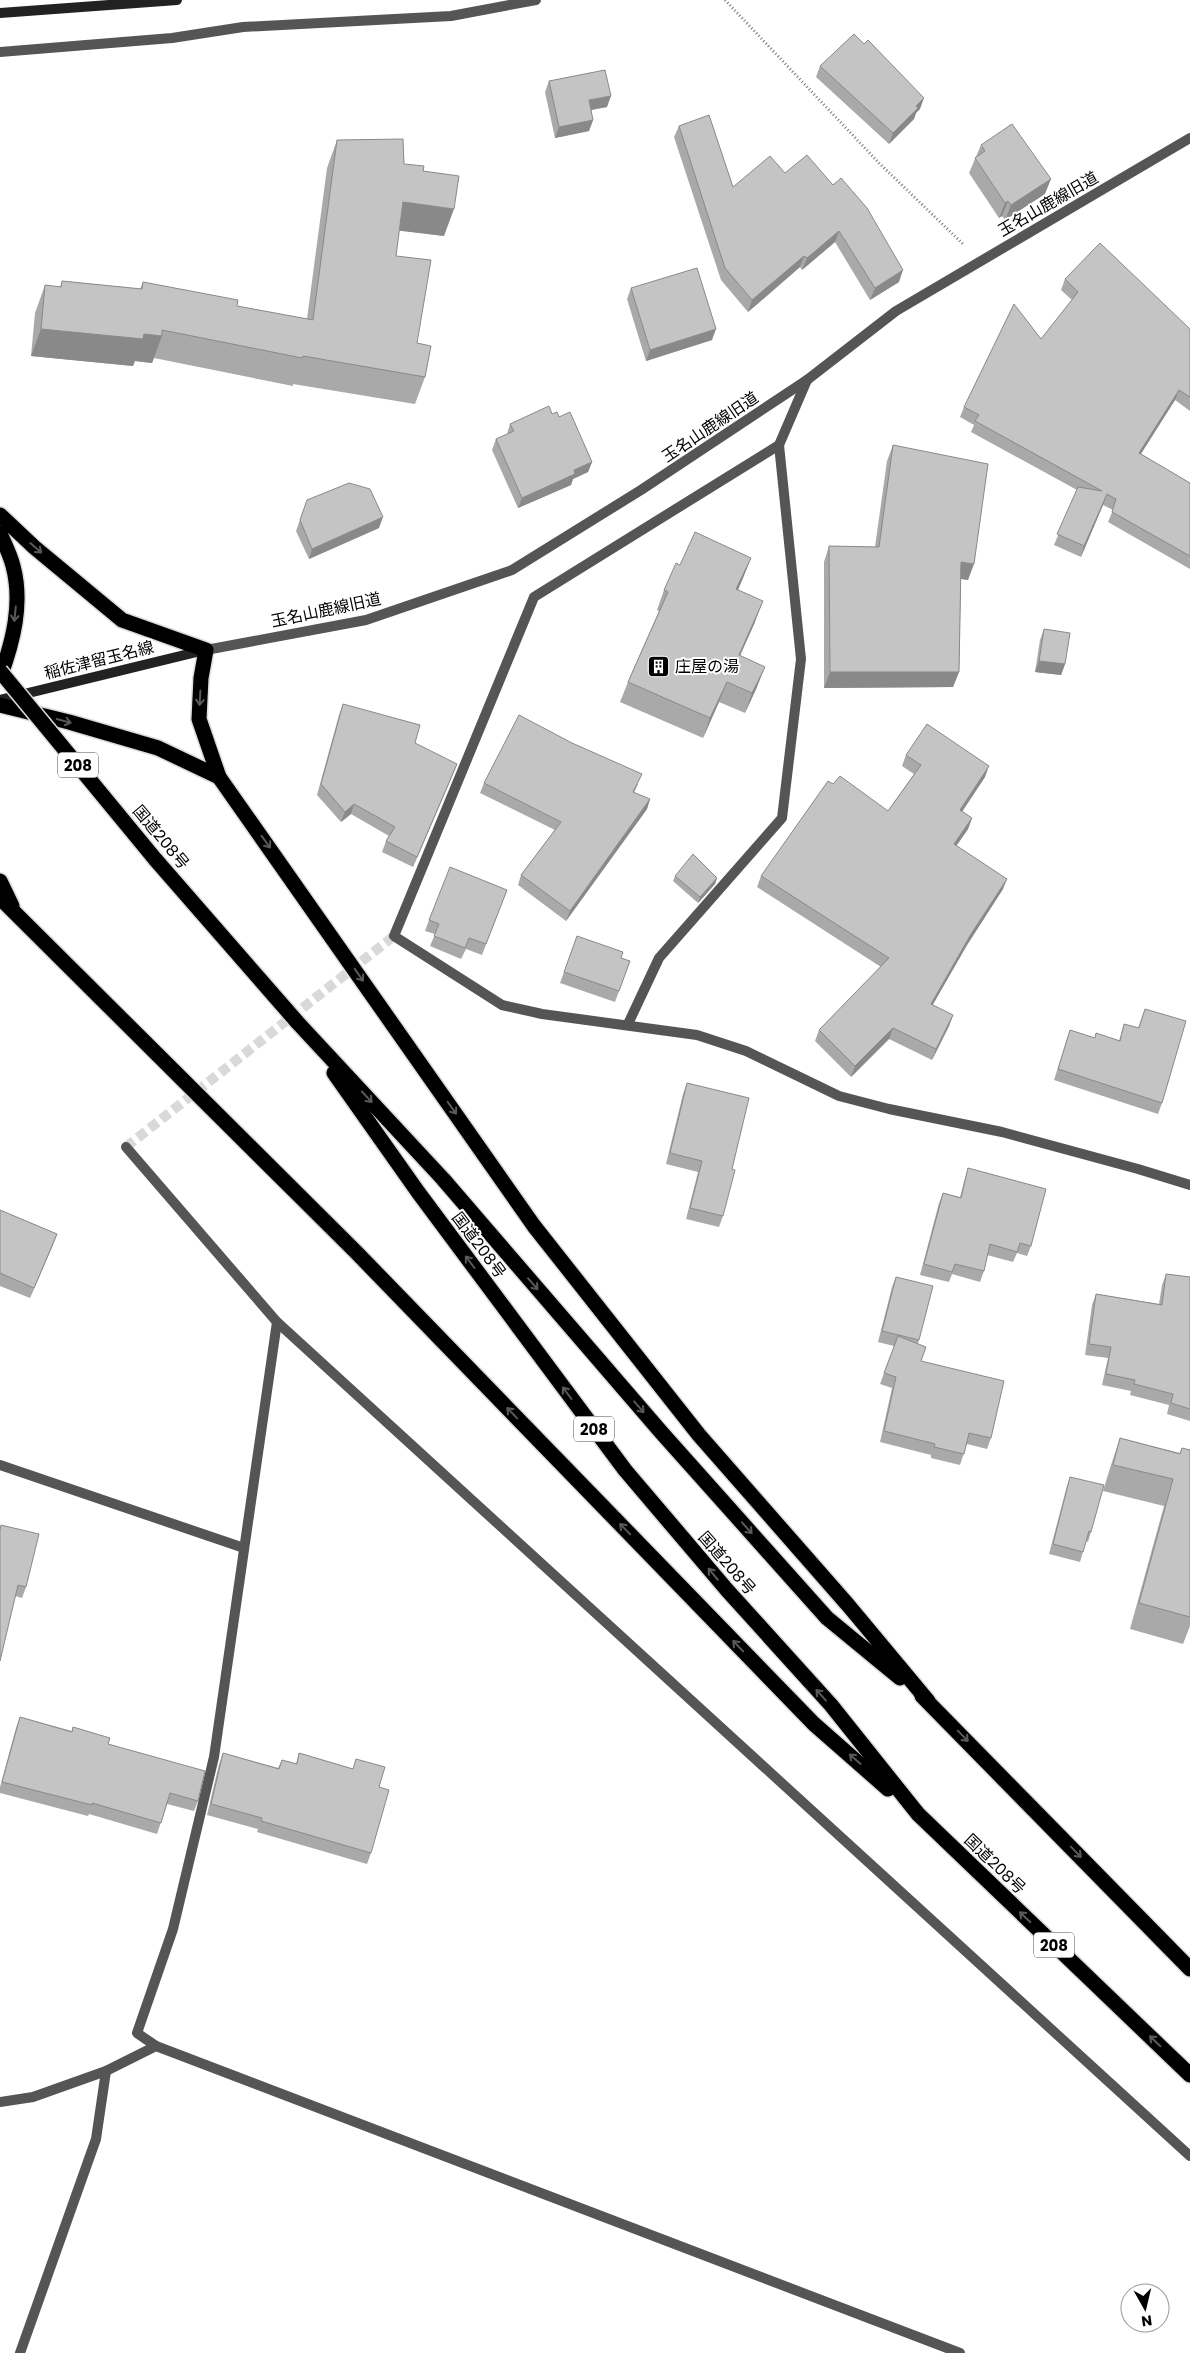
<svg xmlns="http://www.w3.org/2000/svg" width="1190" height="2353" viewBox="0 0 1190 2353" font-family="Poppins,'Noto Sans JP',sans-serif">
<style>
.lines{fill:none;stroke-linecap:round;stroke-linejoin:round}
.street-tunnel{stroke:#d9d9d9;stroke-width:10;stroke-dasharray:10 5;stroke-linecap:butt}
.highway-casing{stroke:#dbdbdb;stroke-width:18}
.path{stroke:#777;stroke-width:3;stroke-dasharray:1 2.5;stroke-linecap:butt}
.street{stroke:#555;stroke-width:10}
.secondary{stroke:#222;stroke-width:10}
.highway{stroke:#000;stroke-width:15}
.highway-bridge-casing{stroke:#dbdbdb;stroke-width:18;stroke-linecap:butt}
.highway-bridge{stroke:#000;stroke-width:15}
.wall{fill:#a9a9a9}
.shaded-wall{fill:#898989}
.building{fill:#c4c4c4;stroke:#898989}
.oneway{stroke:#595959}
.labels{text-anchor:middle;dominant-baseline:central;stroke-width:4;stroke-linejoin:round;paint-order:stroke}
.shield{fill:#fff;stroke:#4c4c4c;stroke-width:1}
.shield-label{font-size:15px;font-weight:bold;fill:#000}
.street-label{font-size:16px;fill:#000;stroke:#fff}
.poi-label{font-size:16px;fill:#000;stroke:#fff;text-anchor:start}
</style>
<rect width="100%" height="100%" fill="#fff"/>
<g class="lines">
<path class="street-tunnel" d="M126 1147 394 936"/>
<defs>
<g id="highway">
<path d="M0 515 34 547 122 620 206 650 201 678 199 719 219 777 534 1226 699 1435 848 1605 928 1701"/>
<path d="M0 533C4 543 10 554 13 566 23 603 13 642 0 677"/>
<path d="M0 705 69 722 158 748 219 777"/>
<path d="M155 859 298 1023 443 1179 661 1432 827 1618 900 1678"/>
<path d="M0 881 12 906"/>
<path d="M0 898 356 1252 814 1724 888 1789"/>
<path d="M334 1073 418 1192 625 1470 727 1590 831 1705 918 1814 1190 2075"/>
<path d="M922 1696 1190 1969"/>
</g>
</defs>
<use href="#highway" class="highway-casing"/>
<path class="path" d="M725 0 879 163 964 245"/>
<g class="street">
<path d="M0 52 172 38 243 27 451 16 536 0"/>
<path d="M807 380 779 445 534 597 394 936 502 1005 542 1014 697 1035 746 1051 839 1096 889 1109 1002 1132 1138 1169 1190 1185"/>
<path d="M206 650 366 620 512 570 641 490 807 380 896 311 1190 138"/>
<path d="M628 1024 659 958 782 818 801 659 779 445"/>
<path d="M126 1147 277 1322 1190 2156"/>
<path d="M277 1322 214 1757 173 1929 137 2033 156 2046 960 2353"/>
<path d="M0 1465 244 1548"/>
<path d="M0 2102 33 2097 106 2071 156 2046"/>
<path d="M20 2353 96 2139 106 2071"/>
</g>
<g class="secondary">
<path d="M0 13 177 0"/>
<path d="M0 700 205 650"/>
</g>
<use href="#highway" class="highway"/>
<defs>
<path id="highway-bridge" d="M0 671 155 859"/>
</defs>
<use href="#highway-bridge" class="highway-bridge-casing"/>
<use href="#highway-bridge" class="highway-bridge"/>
</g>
<g class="wall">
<path d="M820 66 920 109 916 113 914 119 889 144 816 77Z"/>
<path d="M549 81 607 107 591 110 593 120 589 131 555 138 545 92Z"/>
<path d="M679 126 733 187 785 173 899 282 870 300 835 242 802 270 800 267 748 312 721 280 674 137Z"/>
<path d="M337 140 423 171 444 236 399 230 396 256 425 377 415 404 293 384V386L154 358 152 363 135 361 133 366 31 356 35 313 45 285 60 287 62 281 140 289 143 282 237 306 307 319 327 168Z"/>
<path d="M981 145 1045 194 1005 220 1002 216 999 218 969 173Z"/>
<path d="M1065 279 1190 329V411L1175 400 1141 454 1190 483V569L1108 522 1113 510 1103 505 1081 557 1054 545 1077 490 971 432 974 425 960 417 964 407 1041 339 1072 300 1061 290Z"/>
<path d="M631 288 712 340 646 361 627 299Z"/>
<path d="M552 414 559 417 592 462 588 472 573 479 571 485 518 508 492 450 496 439 507 434 510 424Z"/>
<path d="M893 445 968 580 961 579 959 672 953 687 824 688V562L829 546 875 547 887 461Z"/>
<path d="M307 500 379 528 309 559 296 531Z"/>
<path d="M751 558 743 578 738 590 755 622 740 656 757 687 745 713 719 702 703 738 620 702 628 682 659 611 657 610 664 590 680 565Z"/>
<path d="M1044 629 1065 664 1061 675 1035 672 1040 640Z"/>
<path d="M343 704 415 743 453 774 413 867 382 852 386 841 389 836 351 814 341 822 317 795 339 715Z"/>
<path d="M906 755 985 777 962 811 972 818 968 829 956 846 1003 889 967 945 932 1005 953 1015 949 1026 932 1060 889 1039 851 1077 815 1041 819 1030 881 967 757 887 761 876 833 784 888 811 914 774 902 766Z"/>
<path d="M484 783 638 784 634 793 650 799 647 809 566 921 518 885 521 875 555 830 480 793Z"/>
<path d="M675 876 717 878 715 884 698 903 673 881Z"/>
<path d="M507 890 482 955 466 949 461 959 430 946 435 934 425 931 429 920Z"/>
<path d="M577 936 621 958 630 961 615 1002 560 983Z"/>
<path d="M1145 1009 1162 1103 1158 1114 1054 1080 1070 1030 1094 1038 1119 1041 1124 1024 1138 1028Z"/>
<path d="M687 1083 732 1169 723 1216 719 1227 686 1219 698 1172 666 1164 683 1094Z"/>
<path d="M968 1168 1031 1246 1027 1256 1017 1253 1013 1262 987 1255 984 1271 980 1282 952 1274 949 1282 920 1275 939 1203 943 1193 960 1197 965 1178Z"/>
<path d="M0 1210 57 1234 30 1298 0 1286Z"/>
<path d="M1166 1274 1190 1277V1421L1167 1414 1169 1405 1130 1395 1131 1391 1102 1385 1108 1358 1085 1355 1092 1305 1096 1294 1159 1304 1162 1285Z"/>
<path d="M896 1277 919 1340 918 1344 921 1361 991 1438 987 1449 967 1444 960 1465 931 1458V1455L880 1442 892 1388 880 1384 894 1346 878 1342 892 1287Z"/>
<path d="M1120 1438 1180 1453 1182 1448 1190 1450V1626L1183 1644 1130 1629 1164 1506 1103 1491 1111 1465Z"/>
<path d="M1070 1477 1091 1532 1088 1542 1086 1541 1080 1562 1049 1554 1067 1486Z"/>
<path d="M1 1525 26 1587 22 1598 15 1596 0 1661V1529Z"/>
<path d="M20 1717 72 1731 73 1727 108 1744 198 1801 194 1811 167 1804 157 1834 89 1814 88 1816 0 1793V1787L16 1728Z"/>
<path d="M223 1753 278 1768 282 1760 296 1764 299 1753 353 1769 356 1759 379 1787 371 1853 367 1864 257 1832 258 1829 207 1815 219 1764Z"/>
</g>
<g class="shaded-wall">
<path d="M611 96 607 107 585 111 589 100Z"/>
<path d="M924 98 920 109 916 113 914 119 889 144 893 133 916 106Z"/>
<path d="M593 120 589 131 555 138 559 127Z"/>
<path d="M1051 179 1045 194 1005 220 1011 205Z"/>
<path d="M1008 201 1002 216 999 218 1005 203Z"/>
<path d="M403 202 454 209 444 236 393 230Z"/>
<path d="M839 231 835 242 802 270 807 258Z"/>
<path d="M804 256 800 267 748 312 752 300Z"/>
<path d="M903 270 899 282 870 300 875 288Z"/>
<path d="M41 329 144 334 162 336 152 363 135 361 133 366 31 356Z"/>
<path d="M716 329 712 340 646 361 650 350Z"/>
<path d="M1179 390 1175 400 1135 463 1139 453Z"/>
<path d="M592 462 588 472 573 479 571 485 518 508 522 498 574 470Z"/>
<path d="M1107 494 1103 505 1081 557 1084 546Z"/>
<path d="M383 517 379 528 309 559 312 549Z"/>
<path d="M751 558 743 578 729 610 736 589Z"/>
<path d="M961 562 974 564 968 580 955 578Z"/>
<path d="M763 601 755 622 731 675 739 655Z"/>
<path d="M1039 661 1065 664 1061 675 1035 672Z"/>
<path d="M765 667 757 687 745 713 752 693Z"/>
<path d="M830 672H959L953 687 824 688Z"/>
<path d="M727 682 719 702 703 738 710 718Z"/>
<path d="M457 764 453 774 413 867 417 857Z"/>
<path d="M989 766 985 777 956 821 960 810Z"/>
<path d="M650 799 647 809 566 921 570 911Z"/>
<path d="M354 804 351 814 341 822 345 812Z"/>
<path d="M972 818 968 829 950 855 954 844Z"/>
<path d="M717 878 715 884 698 903 700 897Z"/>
<path d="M1007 879 1003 889 967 945 927 1015 931 1004 971 934Z"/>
<path d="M953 1015 949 1026 932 1060 936 1049Z"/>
<path d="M893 1028 889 1039 851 1077 855 1066Z"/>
<path d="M57 1234 53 1245 30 1298 34 1288Z"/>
</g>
<g class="building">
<path d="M854 34 864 44 868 40 924 98 916 106 918 108 893 133 820 66Z"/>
<path d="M605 70 611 96 589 100 593 120 559 127 549 81Z"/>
<path d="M709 115 733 187 770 156 785 173 807 155 833 185 841 178 867 208 903 270 875 288 839 231 807 258 804 256 752 300 725 268 679 126Z"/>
<path d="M1012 124 1051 179 1011 205 1008 201 1005 203 975 158 985 151 981 145Z"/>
<path d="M403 139 404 164 424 166 423 171 459 176 454 209 403 202 396 256 431 260 417 343 431 346 425 377 303 356 302 358 162 330V336L144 334 143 339 41 329 45 285 61 287 62 281 142 289 143 282 238 300 237 306 313 320 337 140Z"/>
<path d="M1100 243 1190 329V397L1179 390 1139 453 1190 483V556L1112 512 1116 499 1107 494 1084 546 1057 534 1078 487 1102 491 975 421 979 415 964 407 1014 304 1041 339 1078 292 1065 279Z"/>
<path d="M697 268 716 329 650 350 631 288Z"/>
<path d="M549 406 552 414 557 412 559 417 570 412 592 462 574 470 575 474 522 498 496 439 514 431 510 424Z"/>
<path d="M893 445 988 464 974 564 961 562 959 672H830L829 546 879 547Z"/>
<path d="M349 483 370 489 383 517 312 549 300 520 307 500Z"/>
<path d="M695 532 751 558 736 589 763 601 739 655 765 667 752 693 727 682 710 718 628 682 668 592 664 590 676 563 680 565Z"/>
<path d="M1044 629 1070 633 1065 664 1039 661Z"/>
<path d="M343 704 420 725 415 743 457 764 417 857 386 841 395 827 354 804 345 812 321 784Z"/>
<path d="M519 715 572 743 642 774 633 792 650 799 570 911 521 875 561 822 484 783Z"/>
<path d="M927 724 989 766 960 810 972 818 954 844 1007 879 971 934 931 1004 953 1015 936 1049 893 1028 855 1066 819 1030 889 958 761 876 828 781 833 784 840 776 888 811 921 765 906 755Z"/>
<path d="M693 854 717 878 700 897 675 876Z"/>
<path d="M450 867 507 890 486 944 469 938 465 948 434 936 439 924 429 920Z"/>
<path d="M577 936 623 952 621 958 630 961 619 991 564 972Z"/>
<path d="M1145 1009 1186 1021 1162 1103 1058 1069 1070 1030 1095 1038 1096 1033 1120 1041 1124 1024 1139 1028Z"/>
<path d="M687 1083 749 1098 732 1169 735 1170 723 1216 690 1208 702 1161 670 1153Z"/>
<path d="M968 1168 1046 1189 1031 1246 1020 1243 1017 1252 990 1244 984 1271 955 1264 952 1272 924 1264 943 1193 961 1198Z"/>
<path d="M0 1210 57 1234 34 1288 0 1273Z"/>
<path d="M1166 1274 1190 1277V1409L1171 1403 1173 1394 1134 1384 1135 1380 1106 1374 1111 1347 1089 1344 1096 1294 1162 1305Z"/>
<path d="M896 1277 933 1286 919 1340 882 1331Z"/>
<path d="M898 1336 926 1347 921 1361 1004 1381 991 1438 969 1433 964 1454 934 1447 935 1444 884 1431 896 1377 884 1373Z"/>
<path d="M1120 1438 1180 1454 1182 1448 1190 1450V1617L1139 1603 1173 1479 1113 1465Z"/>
<path d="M1070 1477 1104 1485 1091 1532 1089 1531 1083 1552 1053 1544Z"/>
<path d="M1 1525 39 1534 26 1587 18 1585 0 1661V1530Z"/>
<path d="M20 1717 72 1732 73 1727 110 1738 108 1744 205 1771 198 1801 170 1793 161 1823 92 1803V1805L2 1782Z"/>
<path d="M223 1753 279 1769 282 1760 297 1764 299 1753 353 1769 356 1759 385 1767 379 1787 389 1790 371 1853 261 1821 262 1818 211 1804Z"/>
</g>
<defs><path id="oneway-shaft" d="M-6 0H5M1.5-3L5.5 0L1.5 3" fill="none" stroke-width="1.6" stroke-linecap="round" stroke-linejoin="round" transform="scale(1.25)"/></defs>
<g class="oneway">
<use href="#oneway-shaft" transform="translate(36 548) rotate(41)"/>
<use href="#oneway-shaft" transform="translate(15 614) rotate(96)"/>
<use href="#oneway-shaft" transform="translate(200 698) rotate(93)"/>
<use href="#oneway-shaft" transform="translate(64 721) rotate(15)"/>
<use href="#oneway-shaft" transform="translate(266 842) rotate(54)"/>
<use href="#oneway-shaft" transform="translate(359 975) rotate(55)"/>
<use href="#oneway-shaft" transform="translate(367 1097) rotate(47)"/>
<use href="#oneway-shaft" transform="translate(452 1108) rotate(55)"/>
<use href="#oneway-shaft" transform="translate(470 1262) rotate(-127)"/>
<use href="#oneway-shaft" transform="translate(533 1284) rotate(49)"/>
<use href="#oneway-shaft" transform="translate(567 1393) rotate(-127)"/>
<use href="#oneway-shaft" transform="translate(639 1407) rotate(49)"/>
<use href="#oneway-shaft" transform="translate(512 1413) rotate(-134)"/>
<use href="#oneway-shaft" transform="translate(747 1528) rotate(48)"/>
<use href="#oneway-shaft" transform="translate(625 1529) rotate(-134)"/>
<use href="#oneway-shaft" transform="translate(713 1574) rotate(-130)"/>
<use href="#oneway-shaft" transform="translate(738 1646) rotate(-134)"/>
<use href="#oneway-shaft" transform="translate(821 1695) rotate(-132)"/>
<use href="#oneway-shaft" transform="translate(963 1736) rotate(46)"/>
<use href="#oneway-shaft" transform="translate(855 1759) rotate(-139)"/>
<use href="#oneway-shaft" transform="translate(1076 1852) rotate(46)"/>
<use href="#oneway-shaft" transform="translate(1025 1917) rotate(-136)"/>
<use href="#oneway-shaft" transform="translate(1155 2041) rotate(-136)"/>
</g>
<defs>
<symbol id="building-square" viewBox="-11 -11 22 22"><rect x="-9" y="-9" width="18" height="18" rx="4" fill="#000" stroke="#fff"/><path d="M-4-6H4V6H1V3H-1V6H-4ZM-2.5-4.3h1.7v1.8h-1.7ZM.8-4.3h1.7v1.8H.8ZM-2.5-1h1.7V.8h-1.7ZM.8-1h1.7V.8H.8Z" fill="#fff"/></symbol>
</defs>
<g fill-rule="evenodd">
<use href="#building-square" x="646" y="654" width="25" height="25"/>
</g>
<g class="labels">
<g class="shield">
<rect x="58" y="752.5" width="40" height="25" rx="4"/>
<rect x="574" y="1416.5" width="40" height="25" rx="4"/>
<rect x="1034" y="1932.5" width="40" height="25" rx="4"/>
</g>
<g class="shield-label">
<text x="78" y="765">208</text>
<text x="594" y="1429">208</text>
<text x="1054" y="1945">208</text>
</g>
<g class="street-label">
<text transform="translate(1048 204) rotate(-30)">玉名山鹿線旧道</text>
<text transform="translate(710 427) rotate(-34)">玉名山鹿線旧道</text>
<text transform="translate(326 610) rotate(-12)">玉名山鹿線旧道</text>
<text transform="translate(99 660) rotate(-14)">稲佐津留玉名線</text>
<text transform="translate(161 837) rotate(50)">国道208号</text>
<text transform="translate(479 1245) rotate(53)">国道208号</text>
<text transform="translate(727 1563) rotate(49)">国道208号</text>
<text transform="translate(995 1864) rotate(44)">国道208号</text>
</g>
<g class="poi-label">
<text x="675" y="666">庄屋の湯</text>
</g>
</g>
<g transform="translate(1145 2308) rotate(172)"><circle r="24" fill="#ffffff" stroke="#999999"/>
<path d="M0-4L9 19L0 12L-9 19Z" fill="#000000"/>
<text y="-8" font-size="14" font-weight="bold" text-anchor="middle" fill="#000000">N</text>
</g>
</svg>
